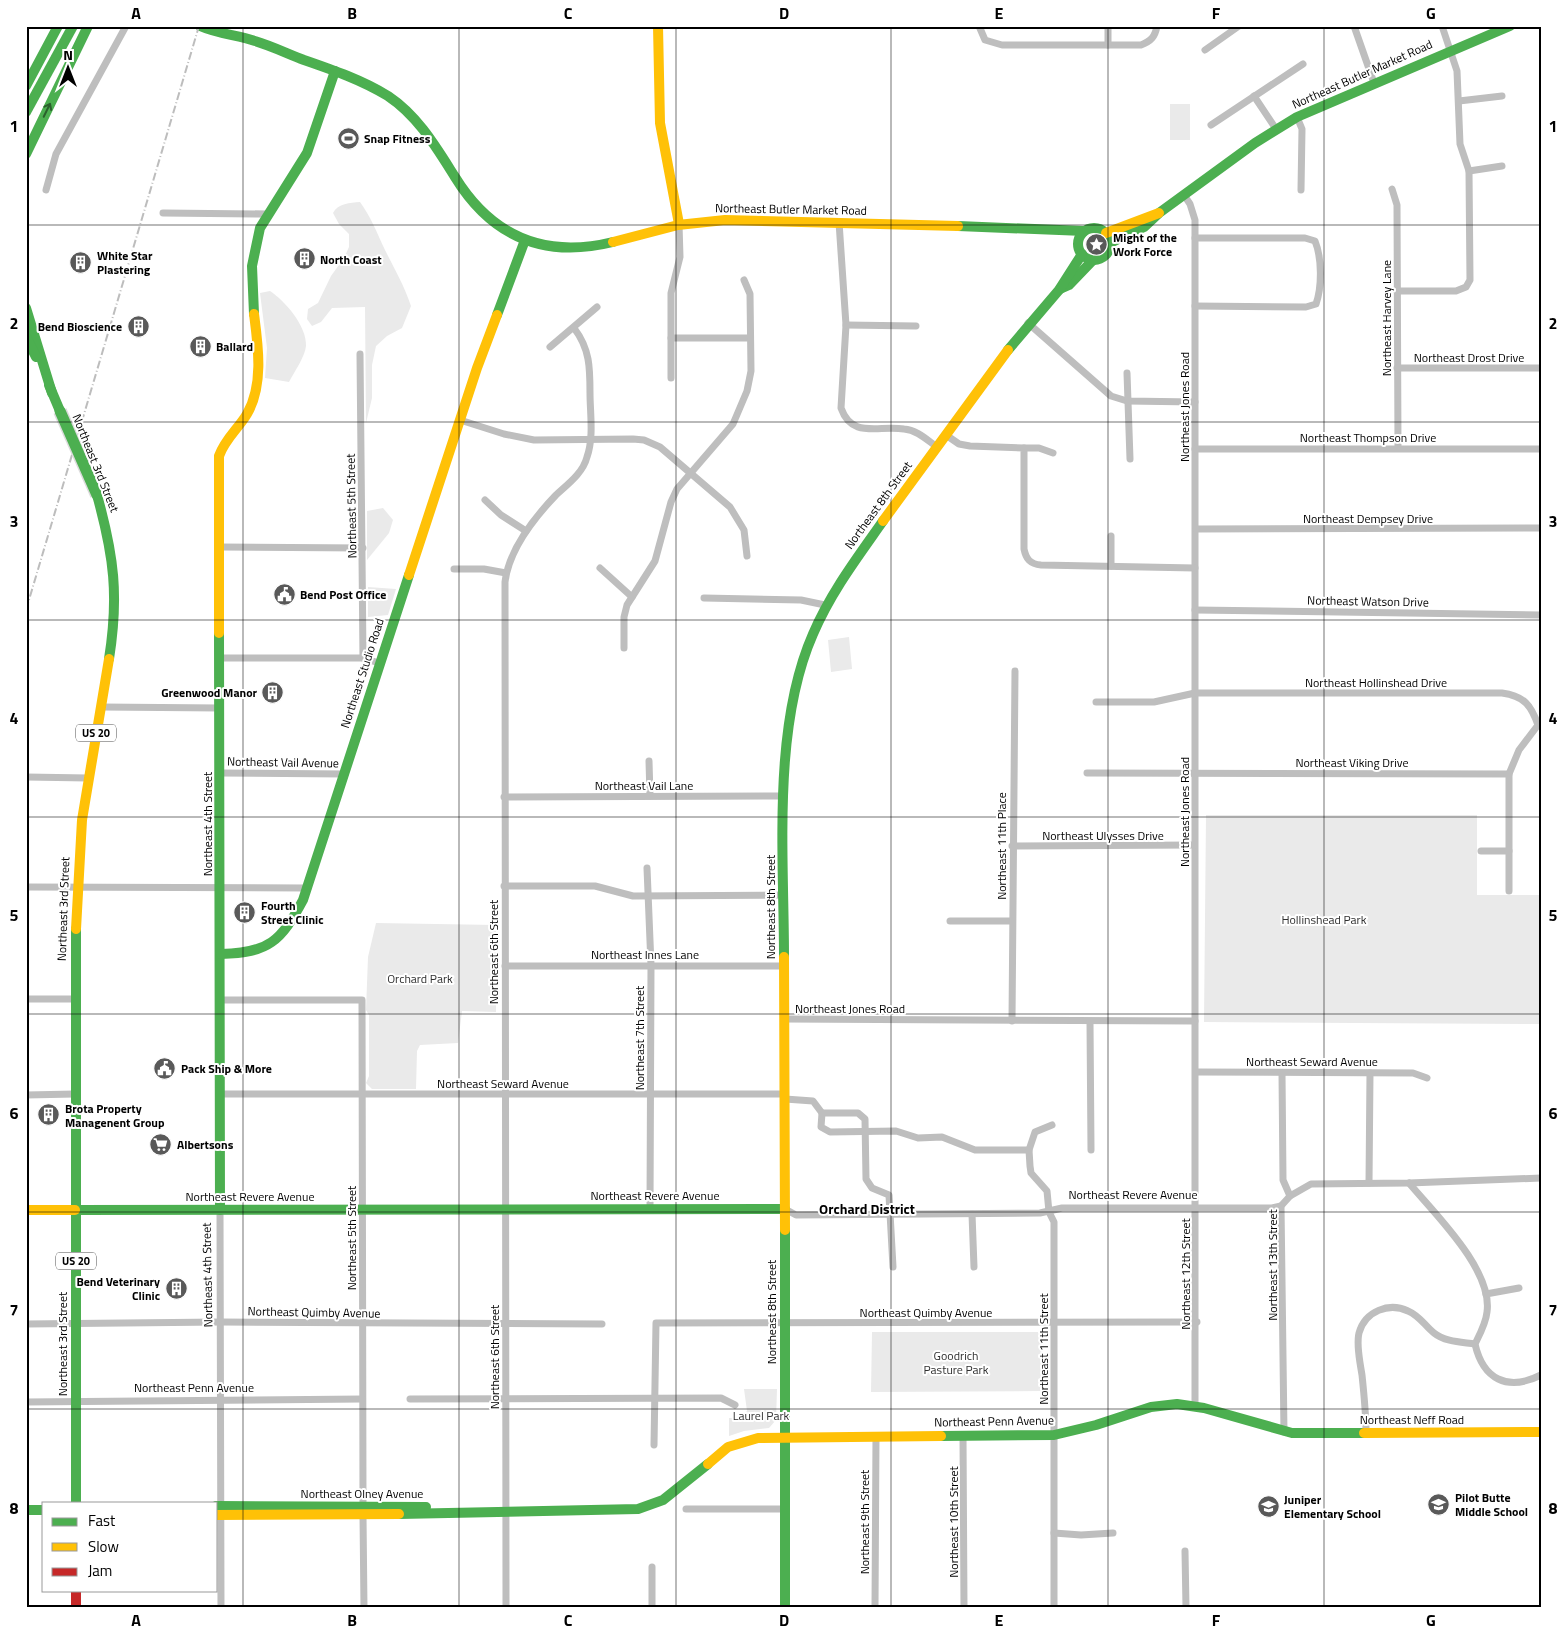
<svg xmlns="http://www.w3.org/2000/svg" width="1567" height="1634" viewBox="0 0 1567 1634" font-family="'Titillium Web',sans-serif">
<style>
.green{fill:#eaeaea}
.lines{fill:none;stroke-linecap:round;stroke-linejoin:round}
.street{stroke:#bebebe;stroke-width:7}
.fast{stroke:#4caf50;stroke-width:10}
.slow{stroke:#ffc107;stroke-width:10}
.jam{stroke:#c62828;stroke-width:10}
.rail{stroke:#bdbdbd;stroke-width:2;stroke-dasharray:8 2.5 1 2.5;stroke-linecap:butt}
.fast-bridge-casing{stroke:#dbdbdb;stroke-width:14;stroke-linecap:butt}
.fast-bridge{stroke:#4caf50;stroke-width:11}
.oneway{stroke:#2a602c}
.grid{fill:none;stroke:#000;stroke-width:1;stroke-opacity:0.55}
.labels{text-anchor:middle;dominant-baseline:central;stroke-width:4;stroke-linejoin:round;paint-order:stroke}
.shield{fill:#fff;stroke:#4c4c4c;stroke-width:1}
.shield-label{font-size:11px;font-weight:bold;fill:#000}
.street-label{font-size:12px;fill:#000;stroke:#fff}
.poi-label{font-size:12px;font-weight:bold;fill:#000;stroke:#fff;text-anchor:start}
.park-label{font-size:12px;fill:#2f2f2f;stroke:#fff}
.neighbourhood-label{font-size:14px;font-weight:bold;fill:#000;stroke:#fff}
.neatline{fill:none;stroke:#000;stroke-width:2}
.grid-label{font-size:16px;text-anchor:middle;font-weight:bold;fill:#000}
</style>
<rect width="100%" height="100%" fill="#fff"/>
<g class="green">
<rect x="1170" y="104" width="20" height="36"/>
<path d="M360 202C371 217 377 233 385 250 395 270 403 283 411 306L402 328 387 336 376 346 372 365V398L366 423 365 307 332 308 321 322 312 326 307 319 308 309 318 303 331 276 344 258 349 247V234L339 224 333 213C338 203 350 203 360 202Z"/>
<circle cx="1095" cy="244" r="9"/>
<path d="M270 291C285 301 307 326 306 346 305 357 294 372 289 382L265 378 267 348 260 293Z"/>
<path d="M383 508 393 520 389 533 367 560V511Z"/>
<path d="M368 587 396 589 388 615 368 617Z"/>
<path d="M849 637 852 669 831 672 828 640Z"/>
<path d="M1206 815H1477V895H1541V1024L1204 1022Z"/>
<path d="M376 923 496 925V1012L462 1011 458 1043 420 1045 417 1051 416 1089H372L366 1083 369 1076V1015L366 1010 368 957Z"/>
<path d="M872 1332H1042L1041 1391 871 1392Z"/>
<path d="M744 1389H777L776 1420 769 1428 744 1431 729 1436V1418H740L747 1411Z"/>
</g>
<g class="lines">
<g class="street">
<path d="M979 26 985 40 1002 45H1141C1151 41 1155 37 1157 26"/>
<path d="M1354 26 1374 83"/>
<path d="M1108 45V26"/>
<path d="M1205 50 1239 26"/>
<path d="M1254 96 1276 129"/>
<path d="M1459 101 1502 96"/>
<path d="M1297 117 1302 129 1301 190"/>
<path d="M1211 125 1303 64"/>
<path d="M1469 171 1502 166"/>
<path d="M1392 189 1397 205 1398 448"/>
<path d="M46 190 56 154 126 26"/>
<path d="M1184 195 1190 204 1195 220V1406"/>
<path d="M163 213 267 214"/>
<path d="M839 222 846 325 841 408C852 439 878 425 904 429 917 430 927 440 937 447"/>
<path d="M1195 238H1305L1315 241C1322 258 1322 287 1316 304L1306 307 1195 306"/>
<path d="M1397 291H1456L1466 287 1470 280 1469 171 1460 144 1457 71 1442 26"/>
<path d="M1028 323 1111 396 1127 401 1195 402"/>
<path d="M846 325 916 326"/>
<path d="M671 338H750"/>
<path d="M550 347 597 307"/>
<path d="M360 354 363 658"/>
<path d="M1397 368H1541"/>
<path d="M1127 373 1130 459"/>
<path d="M671 378V293L680 257 679 224"/>
<path d="M460 420 504 434 534 440 633 439 644 440 660 447 730 507 744 530 747 556"/>
<path d="M946 435 959 444 970 446 1024 448V549C1026 559 1030 564 1041 565L1195 568"/>
<path d="M1024 448H1039L1053 453"/>
<path d="M1195 449H1541"/>
<path d="M485 500 501 515 526 531"/>
<path d="M1196 529 1541 528"/>
<path d="M220 547 363 548"/>
<path d="M1111 566V536"/>
<path d="M600 568 632 597"/>
<path d="M454 569H484L506 573"/>
<path d="M704 598 801 600 825 605"/>
<path d="M1195 610 1541 615"/>
<path d="M624 648V617L627 605 655 561 671 502 677 489 733 424 747 391 751 371 750 294 744 280"/>
<path d="M220 658H363L379 663"/>
<path d="M1096 702H1154L1195 693H1502C1524 696 1531 705 1538 725H1541"/>
<path d="M101 707 220 708"/>
<path d="M649 761 650 796"/>
<path d="M220 773 345 774"/>
<path d="M1087 773 1509 774"/>
<path d="M26 777 88 778"/>
<path d="M504 797 784 796"/>
<path d="M1012 846 1194 845"/>
<path d="M1481 851H1509"/>
<path d="M647 868 651 965 650 1209"/>
<path d="M504 886H595L633 896 784 895"/>
<path d="M26 887 308 888"/>
<path d="M1509 891V774L1519 750 1538 725"/>
<path d="M950 921H1012"/>
<path d="M505 966H784"/>
<path d="M26 999H75"/>
<path d="M221 1000H362L363 1506"/>
<path d="M785 1019 1195 1021"/>
<path d="M1012 1021 1015 671"/>
<path d="M1090 1022 1091 1150"/>
<path d="M1196 1072 1413 1073 1427 1078"/>
<path d="M1282 1073 1283 1180 1290 1196 1281 1206 1284 1432"/>
<path d="M221 1094H785"/>
<path d="M26 1095 75 1094"/>
<path d="M785 1099 813 1101 822 1113 821 1127 830 1132 896 1131 918 1138 942 1137 975 1150H1029"/>
<path d="M822 1113H858L865 1119 866 1179 872 1188 889 1195 893 1267"/>
<path d="M1052 1125 1035 1132 1029 1150 1030 1166 1031 1173 1047 1191 1049 1212 1054 1222V1608"/>
<path d="M1369 1183 1370 1073"/>
<path d="M1409 1183C1435 1214 1493 1270 1487 1312 1486 1323 1480 1334 1475 1344 1483 1379 1507 1392 1541 1375"/>
<path d="M1290 1196 1311 1184 1409 1183 1541 1178"/>
<path d="M785 1209 796 1215 1040 1213 1062 1208H1272L1281 1206"/>
<path d="M220 1210 221 1608"/>
<path d="M972 1214 974 1267"/>
<path d="M1486 1294 1519 1288"/>
<path d="M26 1324 221 1322 602 1324"/>
<path d="M410 1399 721 1398 735 1405"/>
<path d="M26 1402 362 1399"/>
<path d="M1366 1433C1366 1413 1364 1394 1362 1375 1360 1362 1356 1345 1359 1333 1365 1311 1389 1302 1408 1311 1420 1316 1425 1326 1434 1333 1445 1342 1462 1342 1475 1344"/>
<path d="M963 1435 964 1608"/>
<path d="M654 1445 656 1323 1197 1322"/>
<path d="M686 1509H785"/>
<path d="M363 1515 364 1608"/>
<path d="M1054 1533 1081 1535 1113 1533"/>
<path d="M1185 1551 1186 1608"/>
<path d="M506 1608 505 582C509 549 534 518 556 495 568 484 583 473 587 457 594 437 590 413 590 393 590 368 590 349 574 328"/>
<path d="M652 1608V1567"/>
<path d="M875 1608 876 1436"/>
</g>
<g class="fast">
<path d="M200 26C218 34 237 35 255 41 272 46 288 54 304 60 333 70 362 80 388 96 418 116 436 147 455 177 492 237 544 259 613 242"/>
<path d="M26 86 58 26"/>
<path d="M26 112 73 26"/>
<path d="M26 154 88 26"/>
<path d="M958 226 1084 231"/>
<circle cx="1094" cy="244" r="16"/>
<path d="M1110 243 1144 227 1159 213 1255 143 1297 117 1510 26"/>
<path d="M1060 289 1069 285 1093 260"/>
<path d="M26 308 52 393"/>
<path d="M254 314 252 266 260 228 307 153 335 71"/>
<path d="M497 315 525 240"/>
<path d="M26 337 36 357"/>
<path d="M1008 350 1059 290 1082 254"/>
<path d="M49 385 60 411"/>
<path d="M97 495C114 556 119 596 109 659"/>
<path d="M219 633 220 1210"/>
<path d="M221 954C269 953 281 941 303 900L409 575"/>
<path d="M784 957C784 856 772 727 813 634 831 592 857 558 883 521"/>
<path d="M75 1210 785 1209"/>
<path d="M785 1230V1608"/>
<path d="M941 1436 1054 1435 1096 1425 1151 1407 1177 1404 1204 1408 1292 1433H1364"/>
<path d="M76 1503V929"/>
<path d="M216 1506 426 1507"/>
<path d="M26 1510H44"/>
<path d="M399 1514 638 1509 663 1500 708 1464"/>
</g>
<g class="slow">
<path d="M658 26 660 123 679 224"/>
<path d="M1106 233 1159 213"/>
<path d="M613 242 678 225 725 220 958 226"/>
<path d="M883 521 1008 350"/>
<path d="M409 575 477 368 497 315"/>
<path d="M219 633V456C225 439 238 429 247 414 264 385 258 345 254 314"/>
<path d="M76 929 82 820 109 659"/>
<path d="M784 957 785 1230"/>
<path d="M26 1210H75"/>
<path d="M1364 1433 1541 1432"/>
<path d="M708 1464 728 1447 758 1438 941 1436"/>
<path d="M216 1515 399 1514"/>
</g>
<path class="jam" d="M76 1590V1608"/>
<path class="rail" d="M26 610 199 26"/>
<defs>
<path id="fast-bridge" d="M60 411 97 495"/>
</defs>
<use href="#fast-bridge" class="fast-bridge-casing"/>
<use href="#fast-bridge" class="fast-bridge"/>
</g>
<defs><path id="oneway-shaft" d="M-6 0H5M1.5-3L5.5 0L1.5 3" fill="none" stroke-width="1.6" stroke-linecap="round" stroke-linejoin="round" transform="scale(1.25)"/></defs>
<use class="oneway" href="#oneway-shaft" transform="translate(47 110) rotate(-64)"/>
<path class="grid" d="M243 26V1608M459 26V1608M676 26V1608M891 26V1608M1108 26V1608M1324 26V1608M26 225H1541M26 422H1541M26 620H1541M26 817H1541M26 1014H1541M26 1212H1541M26 1409H1541"/>
<defs>
<symbol id="stadium-disc" viewBox="-11 -11 22 22"><circle r="9.5" fill="#595959" stroke="#fff"/><path d="M0-5a6.5 5 0 1 0 0 10a6.5 5 0 1 0 0-10ZM-3.5-1.8h7v3.6h-7Z" fill="#fff"/></symbol>
<symbol id="sight-disc" viewBox="-11 -11 22 22"><circle r="9.5" fill="#595959" stroke="#fff"/><path d="M0-6L1.8-2.2L6-1.7L2.9 1.2L3.7 5.4L0 3.3L-3.7 5.4L-2.9 1.2L-6-1.7L-1.8-2.2Z" fill="#fff"/></symbol>
<symbol id="building-disc" viewBox="-11 -11 22 22"><circle r="9.5" fill="#595959" stroke="#fff"/><path d="M-4-6H4V6H1V3H-1V6H-4ZM-2.5-4.3h1.7v1.8h-1.7ZM.8-4.3h1.7v1.8H.8ZM-2.5-1h1.7V.8h-1.7ZM.8-1h1.7V.8H.8Z" fill="#fff"/></symbol>
<symbol id="civic-disc" viewBox="-11 -11 22 22"><circle r="9.5" fill="#595959" stroke="#fff"/><path d="M-.6-6.5H3V-4.5H.6V-3L4-1V1h2V6H-6V1h2V-1L-.6-3ZM-1.2 2.5V6h2.4V2.5Z" fill="#fff"/></symbol>
<symbol id="supermarket-disc" viewBox="-11 -11 22 22"><circle r="9.5" fill="#595959" stroke="#fff"/><path d="M-6-5.5h2.5l.6 2H6L4.5 2H-2.5L-4.4-4H-6ZM-1.5 3.2a1.3 1.3 0 1 0 .1 0ZM3 3.2a1.3 1.3 0 1 0 .1 0Z" fill="#fff"/></symbol>
<symbol id="school-disc" viewBox="-11 -11 22 22"><circle r="9.5" fill="#595959" stroke="#fff"/><path d="M0-5L7-2L0 1L-7-2ZM-4 1L0 2.5L4 1V4Q0 6-4 4Z" fill="#fff"/></symbol>
</defs>
<g fill-rule="evenodd">
<use href="#stadium-disc" x="336" y="126" width="25" height="25"/>
<use href="#sight-disc" x="1084" y="232" width="25" height="25"/>
<use href="#building-disc" x="292" y="246" width="25" height="25"/>
<use href="#building-disc" x="68" y="250" width="25" height="25"/>
<use href="#building-disc" x="126" y="314" width="25" height="25"/>
<use href="#building-disc" x="188" y="334" width="25" height="25"/>
<use href="#civic-disc" x="272" y="582" width="25" height="25"/>
<use href="#building-disc" x="260" y="680" width="25" height="25"/>
<use href="#building-disc" x="232" y="900" width="25" height="25"/>
<use href="#civic-disc" x="152" y="1056" width="25" height="25"/>
<use href="#building-disc" x="36" y="1102" width="25" height="25"/>
<use href="#supermarket-disc" x="148" y="1132" width="25" height="25"/>
<use href="#building-disc" x="164" y="1276" width="25" height="25"/>
<use href="#school-disc" x="1426" y="1492" width="25" height="25"/>
<use href="#school-disc" x="1256" y="1494" width="25" height="25"/>
</g>
<g class="labels">
<g class="shield">
<rect x="76" y="724.5" width="40" height="17" rx="4"/>
<rect x="56" y="1252.5" width="40" height="17" rx="4"/>
</g>
<g class="shield-label">
<text x="96" y="733">US 20</text>
<text x="76" y="1261">US 20</text>
</g>
<g class="street-label">
<text transform="translate(1362 74) rotate(-24)">Northeast Butler Market Road</text>
<text transform="translate(791 209) rotate(1)">Northeast Butler Market Road</text>
<text transform="translate(1386 318) rotate(-90)">Northeast Harvey Lane</text>
<text x="1469" y="357">Northeast Drost Drive</text>
<text transform="translate(1184 407) rotate(-90)">Northeast Jones Road</text>
<text x="1368" y="437">Northeast Thompson Drive</text>
<text transform="translate(96 463) rotate(68)">Northeast 3rd Street</text>
<text transform="translate(878 505) rotate(-54)">Northeast 8th Street</text>
<text transform="translate(351 506) rotate(-91)">Northeast 5th Street</text>
<text x="1368" y="518">Northeast Dempsey Drive</text>
<text transform="translate(1368 601) rotate(1)">Northeast Watson Drive</text>
<text transform="translate(362 673) rotate(-72)">Northeast Studio Road</text>
<text x="1376" y="682">Northeast Hollinshead Drive</text>
<text transform="translate(283 762) rotate(1)">Northeast Vail Avenue</text>
<text x="1352" y="762">Northeast Viking Drive</text>
<text x="644" y="785">Northeast Vail Lane</text>
<text transform="translate(1184 812) rotate(-90)">Northeast Jones Road</text>
<text transform="translate(207 824) rotate(-90)">Northeast 4th Street</text>
<text x="1103" y="835">Northeast Ulysses Drive</text>
<text transform="translate(1001 846) rotate(-90)">Northeast 11th Place</text>
<text transform="translate(770 907) rotate(-90)">Northeast 8th Street</text>
<text transform="translate(63 909) rotate(-88)">Northeast 3rd Street</text>
<text transform="translate(493 952) rotate(-90)">Northeast 6th Street</text>
<text x="645" y="954">Northeast Innes Lane</text>
<text x="850" y="1008">Northeast Jones Road</text>
<text transform="translate(639 1038) rotate(-90)">Northeast 7th Street</text>
<text x="1312" y="1061">Northeast Seward Avenue</text>
<text x="503" y="1083">Northeast Seward Avenue</text>
<text x="1133" y="1194">Northeast Revere Avenue</text>
<text x="655" y="1195">Northeast Revere Avenue</text>
<text x="250" y="1196">Northeast Revere Avenue</text>
<text transform="translate(351 1238) rotate(-90)">Northeast 5th Street</text>
<text transform="translate(1272 1265) rotate(-90)">Northeast 13th Street</text>
<text transform="translate(1185 1274) rotate(-90)">Northeast 12th Street</text>
<text transform="translate(207 1275) rotate(-91)">Northeast 4th Street</text>
<text transform="translate(314 1312) rotate(1)">Northeast Quimby Avenue</text>
<text transform="translate(771 1312) rotate(-90)">Northeast 8th Street</text>
<text x="926" y="1312">Northeast Quimby Avenue</text>
<text transform="translate(62 1344) rotate(-90)">Northeast 3rd Street</text>
<text transform="translate(1043 1349) rotate(-90)">Northeast 11th Street</text>
<text transform="translate(494 1357) rotate(-90)">Northeast 6th Street</text>
<text x="194" y="1387">Northeast Penn Avenue</text>
<text x="1412" y="1419">Northeast Neff Road</text>
<text transform="translate(994 1421) rotate(-1)">Northeast Penn Avenue</text>
<text x="362" y="1493">Northeast Olney Avenue</text>
<text transform="translate(864 1522) rotate(-90)">Northeast 9th Street</text>
<text transform="translate(953 1522) rotate(-90)">Northeast 10th Street</text>
</g>
<g class="poi-label">
<text x="364" y="138">Snap Fitness</text>
<text x="1113" y="237">Might of the<tspan x="1113" dy="14">Work Force</tspan></text>
<text x="97" y="255">White Star<tspan x="97" dy="14">Plastering</tspan></text>
<text x="320" y="259">North Coast</text>
<text x="122" y="326" text-anchor="end">Bend Bioscience</text>
<text x="216" y="346">Ballard</text>
<text x="300" y="594">Bend Post Office</text>
<text x="257" y="692" text-anchor="end">Greenwood Manor</text>
<text x="261" y="905">Fourth<tspan x="261" dy="14">Street Clinic</tspan></text>
<text x="181" y="1068">Pack Ship &amp; More</text>
<text x="65" y="1108">Brota Property<tspan x="65" dy="14">Managenent Group</tspan></text>
<text x="177" y="1144">Albertsons</text>
<text x="160" y="1281" text-anchor="end">Bend Veterinary<tspan x="160" dy="14">Clinic</tspan></text>
<text x="1455" y="1497">Pilot Butte<tspan x="1455" dy="14">Middle School</tspan></text>
<text x="1284" y="1499">Juniper<tspan x="1284" dy="14">Elementary School</tspan></text>
</g>
<g class="park-label">
<text x="1324" y="919">Hollinshead Park</text>
<text x="420" y="978">Orchard Park</text>
<text x="956" y="1355">Goodrich<tspan x="956" dy="14">Pasture Park</tspan></text>
<text x="761" y="1415">Laurel Park</text>
</g>
<g class="neighbourhood-label">
<text x="867" y="1208">Orchard District</text>
</g>
</g>
<rect width="1567" height="1634" fill="none" stroke="#ffffff" stroke-width="55"/>
<rect x="42" y="1502" width="175" height="90" fill="#ffffff" stroke="#999999"/>
<rect x="52" y="1518" width="25" height="8" fill="#4caf50" stroke="#999999"/>
<text x="88" y="1526" font-size="15" fill="#000000">Fast</text>
<rect x="52" y="1543" width="25" height="8" fill="#ffc107" stroke="#999999"/>
<text x="88" y="1552" font-size="15" fill="#000000">Slow</text>
<rect x="52" y="1568" width="25" height="8" fill="#c62828" stroke="#999999"/>
<text x="88" y="1576" font-size="15" fill="#000000">Jam</text>
<g transform="translate(68 68)" stroke="#ffffff" stroke-width="4" paint-order="stroke">
<path d="M0-4L9 19L0 12L-9 19Z" fill="#000000"/>
<text y="-8" font-size="14" font-weight="bold" text-anchor="middle" fill="#000000">N</text>
</g>
<rect x="28" y="28" width="1512" height="1578" class="neatline"/>
<g class="grid-label">
<text x="136" y="19">A</text>
<text x="352" y="19">B</text>
<text x="568" y="19">C</text>
<text x="784" y="19">D</text>
<text x="999" y="19">E</text>
<text x="1216" y="19">F</text>
<text x="1431" y="19">G</text>
<text x="14" y="132">1</text>
<text x="1553" y="132">1</text>
<text x="14" y="329">2</text>
<text x="1553" y="329">2</text>
<text x="14" y="527">3</text>
<text x="1553" y="527">3</text>
<text x="14" y="724">4</text>
<text x="1553" y="724">4</text>
<text x="14" y="921">5</text>
<text x="1553" y="921">5</text>
<text x="14" y="1119">6</text>
<text x="1553" y="1119">6</text>
<text x="14" y="1316">7</text>
<text x="1553" y="1316">7</text>
<text x="14" y="1514">8</text>
<text x="1553" y="1514">8</text>
<text x="136" y="1626">A</text>
<text x="352" y="1626">B</text>
<text x="568" y="1626">C</text>
<text x="784" y="1626">D</text>
<text x="999" y="1626">E</text>
<text x="1216" y="1626">F</text>
<text x="1431" y="1626">G</text>
</g>
</svg>
